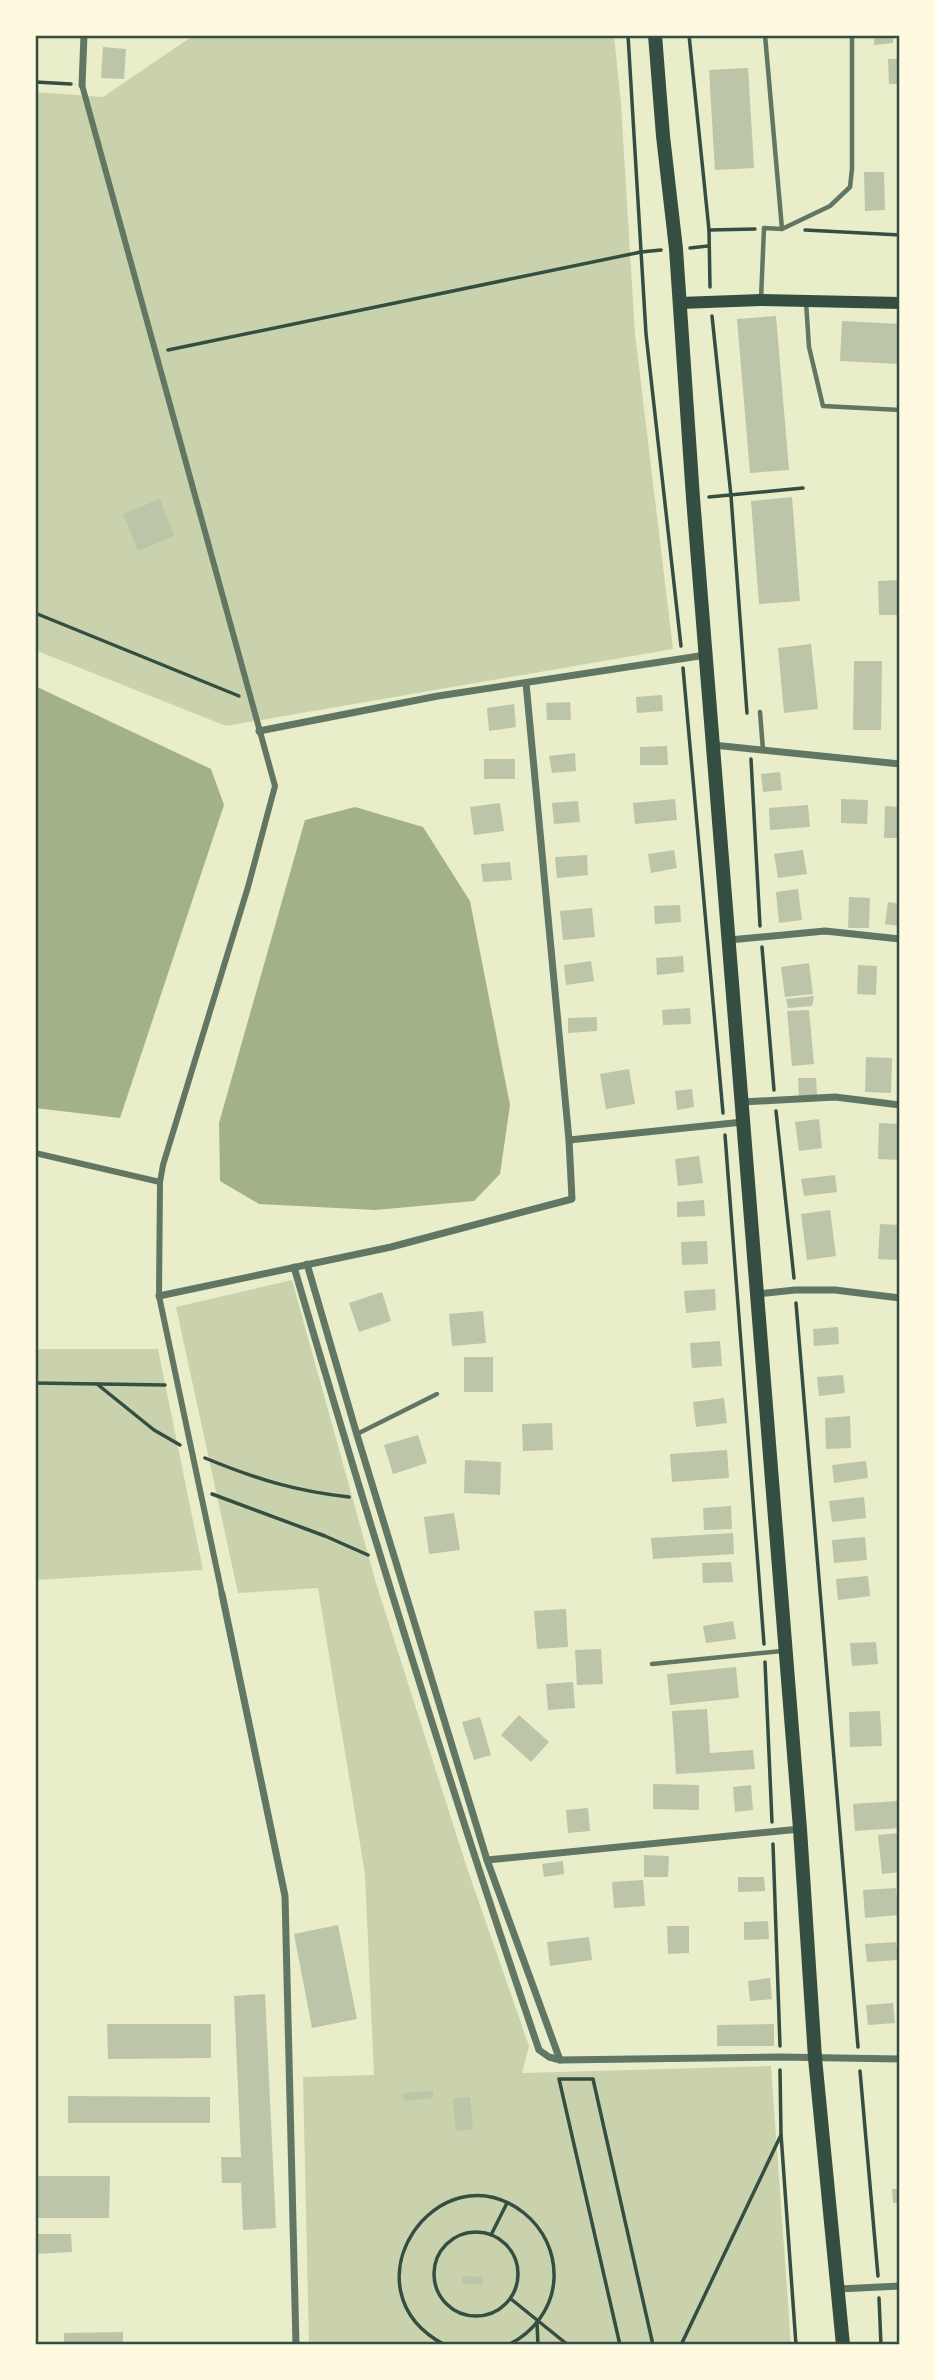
<svg xmlns="http://www.w3.org/2000/svg" width="935" height="2380" viewBox="0 0 935 2380" font-family="'Sofia Sans Condensed',sans-serif">
<style>
.green{fill:#cad2ad}
.water{fill:#a3b18a}
.building{fill:#bcc5a7}
.lines{fill:none;stroke-linecap:round;stroke-linejoin:round}
.path{stroke:#344e41;stroke-width:3.5}
.service{stroke:#617663;stroke-width:4.5}
.pedestrian{stroke:#617663;stroke-width:6}
.minor{stroke:#617663;stroke-width:7}
.secondary{stroke:#344e41;stroke-width:12}
.primary{stroke:#344e41;stroke-width:14}
.neatline{fill:none;stroke:#344e41;stroke-width:2.5}
</style>
<rect width="100%" height="100%" fill="#e9edc9"/>
<g class="green">
<path d="M194 35H614L621 105 635 334 673 649 226 726 35 650V92L103 97Z"/>
<path d="M292 1280 376 1583 467 1868 529 2046 522 2073 771 2066 791 2345H309L303 2077 374 2075 365 1874 318 1588 238 1593 176 1307Z"/>
<path d="M35 1349H158L203 1570 35 1580Z"/>
</g>
<g class="water">
<path d="M35 686 211 769 224 805 120 1118 35 1108Z"/>
<path d="M355 807 423 827 470 901 510 1105 500 1174 474 1201 375 1210 259 1204 220 1181 219 1123 305 820Z"/>
</g>
<g class="building">
<path d="M874 35H893V43L874 45Z"/>
<path d="M103 47 126 49 124 79 101 78Z"/>
<path d="M888 59H900V84H889Z"/>
<path d="M748 68 754 168 715 170 709 70Z"/>
<path d="M864 172H884L885 210 865 211Z"/>
<path d="M776 316 789 470 750 473 737 319Z"/>
<path d="M842 321 900 324V364L840 361Z"/>
<path d="M792 497 800 601 759 604 751 501Z"/>
<path d="M160 499 174 536 138 551 123 514Z"/>
<path d="M900 580V615H879L878 581Z"/>
<path d="M811 644 818 709 784 713 778 648Z"/>
<path d="M854 661H882L881 730H853Z"/>
<path d="M662 695 663 711 637 713 636 697Z"/>
<path d="M570 702 571 720H547L546 703Z"/>
<path d="M514 704 516 727 489 731 487 708Z"/>
<path d="M667 746 668 765H640V747Z"/>
<path d="M575 753 576 771 552 773 549 756Z"/>
<rect x="484" y="759" width="31" height="20"/>
<path d="M780 772 782 790 763 792 761 774Z"/>
<path d="M675 799 677 820 635 824 633 803Z"/>
<path d="M841 799 868 800 867 824 841 823Z"/>
<path d="M578 801 580 822 554 824 552 803Z"/>
<path d="M500 803 504 831 474 835 470 807Z"/>
<path d="M808 805 810 827 770 830 769 808Z"/>
<path d="M885 806 900 807V838H884Z"/>
<path d="M674 850 677 868 651 873 648 854Z"/>
<path d="M803 850 807 874 778 878 774 854Z"/>
<path d="M587 855 588 875 557 878 555 857Z"/>
<path d="M510 862 512 880 483 882 481 864Z"/>
<path d="M798 889 802 920 779 923 776 892Z"/>
<path d="M849 897 870 898 869 928H848Z"/>
<path d="M888 902 900 904V926L885 924Z"/>
<path d="M680 905 681 922 655 924 654 906Z"/>
<path d="M592 908 595 937 563 940 560 911Z"/>
<path d="M683 956 684 972 657 975 656 958Z"/>
<path d="M591 961 594 981 566 985 564 965Z"/>
<path d="M809 963 813 994 785 997 781 967Z"/>
<path d="M858 965 877 966 876 995 857 994Z"/>
<path d="M814 996 812 1006 788 1008 786 999Z"/>
<path d="M690 1008 691 1024 663 1025 662 1010Z"/>
<path d="M809 1010 814 1064 792 1066 787 1011Z"/>
<path d="M597 1017V1031L568 1033V1018Z"/>
<path d="M866 1057 892 1058 891 1093 865 1092Z"/>
<path d="M629 1069 635 1104 606 1109 600 1074Z"/>
<path d="M798 1078H816L817 1096H799Z"/>
<path d="M692 1089 694 1107 677 1110 675 1091Z"/>
<path d="M819 1119 822 1148 799 1151 795 1122Z"/>
<path d="M879 1123 900 1124V1160L878 1159Z"/>
<path d="M699 1156 703 1183 678 1186 675 1159Z"/>
<path d="M835 1175 837 1192 804 1196 801 1179Z"/>
<path d="M704 1200 705 1216 677 1217V1202Z"/>
<path d="M830 1210 836 1256 807 1260 801 1214Z"/>
<path d="M880 1224 899 1225 898 1260 878 1259Z"/>
<path d="M707 1241 708 1264 682 1265 681 1242Z"/>
<path d="M715 1289 716 1310 686 1313 684 1291Z"/>
<path d="M382 1292 391 1321 359 1332 349 1303Z"/>
<path d="M483 1311 486 1343 452 1346 449 1314Z"/>
<path d="M838 1327 839 1344 814 1346 813 1329Z"/>
<path d="M720 1341 722 1366 692 1368 690 1343Z"/>
<rect x="464" y="1357" width="29" height="35"/>
<path d="M843 1375 845 1393 819 1396 817 1377Z"/>
<path d="M724 1398 727 1423 696 1427 693 1402Z"/>
<path d="M850 1416 851 1448 826 1449 825 1418Z"/>
<path d="M552 1423 553 1450 523 1451 522 1424Z"/>
<path d="M418 1435 427 1463 393 1474 384 1445Z"/>
<path d="M727 1450 729 1478 672 1482 670 1454Z"/>
<path d="M465 1460 501 1462 500 1495 464 1493Z"/>
<path d="M866 1461 868 1478 834 1483 832 1465Z"/>
<path d="M864 1497 866 1518 832 1522 829 1501Z"/>
<path d="M731 1506 732 1529 704 1530 703 1508Z"/>
<path d="M454 1513 460 1550 429 1554 424 1517Z"/>
<path d="M733 1533 734 1554 653 1559 651 1538Z"/>
<path d="M865 1537 867 1560 834 1563 832 1540Z"/>
<path d="M731 1562 733 1582 703 1583 702 1563Z"/>
<path d="M868 1576 870 1596 838 1600 836 1579Z"/>
<path d="M566 1609 568 1647 537 1649 534 1611Z"/>
<path d="M733 1621 736 1639 706 1643 703 1626Z"/>
<path d="M876 1642 878 1664 852 1666 850 1643Z"/>
<path d="M601 1649 603 1684 577 1685 575 1650Z"/>
<path d="M736 1667 739 1698 670 1705 667 1674Z"/>
<path d="M573 1682 575 1708 548 1710 546 1684Z"/>
<path d="M707 1709 710 1753 753 1750 755 1769 676 1774 672 1711Z"/>
<path d="M880 1711 882 1746 850 1747 849 1712Z"/>
<path d="M519 1715 549 1742 531 1762 501 1735Z"/>
<path d="M480 1717 491 1755 474 1760 462 1722Z"/>
<path d="M653 1784 699 1785V1810L653 1809Z"/>
<path d="M751 1785 753 1810 735 1812 733 1787Z"/>
<path d="M897 1801 899 1828 855 1831 853 1804Z"/>
<path d="M588 1808 590 1831 568 1833 566 1810Z"/>
<path d="M900 1833V1872L882 1874 878 1835Z"/>
<path d="M644 1855 669 1856 668 1877H644Z"/>
<path d="M563 1861 564 1874 544 1877 542 1864Z"/>
<path d="M738 1877H764L765 1891 738 1892Z"/>
<path d="M643 1880 645 1906 614 1908 612 1882Z"/>
<path d="M896 1888 898 1915 865 1918 863 1890Z"/>
<path d="M768 1921 769 1939 744 1940V1922Z"/>
<path d="M338 1925 357 2019 312 2028 294 1934Z"/>
<path d="M667 1926H689V1953L668 1954Z"/>
<path d="M589 1937 592 1960 550 1966 547 1942Z"/>
<path d="M896 1942 898 1960 867 1962 865 1944Z"/>
<path d="M770 1978 772 1999 750 2001 748 1981Z"/>
<path d="M265 1994 276 2228 243 2230 241 2183H222L221 2157H241L234 1996Z"/>
<path d="M893 2003 895 2023 868 2025 866 2005Z"/>
<path d="M107 2024H211V2058L108 2059Z"/>
<path d="M774 2024V2046H717V2025Z"/>
<path d="M433 2091V2098L404 2101 403 2093Z"/>
<path d="M68 2096 210 2097V2123H68Z"/>
<path d="M470 2097 473 2129 456 2131 453 2099Z"/>
<path d="M35 2176H110L109 2218H35Z"/>
<path d="M892 2189H900V2203H893Z"/>
<path d="M35 2234H71L72 2252 35 2254Z"/>
<path d="M462 2276 483 2277V2284H462Z"/>
<path d="M123 2332V2345H64V2333Z"/>
</g>
<g class="lines">
<g class="path">
<path d="M628 35 646 334 681 646"/>
<path d="M689 35 709 230 710 287"/>
<path d="M35 82 71 84"/>
<path d="M709 230 755 229"/>
<path d="M805 230 900 235"/>
<path d="M690 248 708 246"/>
<path d="M712 316 731 496 747 713"/>
<path d="M168 350 641 252 661 250"/>
<path d="M709 497 803 488"/>
<path d="M35 613 239 696"/>
<path d="M683 668 723 1113"/>
<path d="M751 759 760 926"/>
<path d="M762 947 774 1090"/>
<path d="M776 1111 794 1278"/>
<path d="M725 1135 764 1644"/>
<path d="M796 1303 858 2047"/>
<path d="M35 1383 165 1385"/>
<path d="M97 1384 154 1430 180 1445"/>
<path d="M205 1458C256 1479 295 1491 349 1497"/>
<path d="M212 1494 325 1536 368 1555"/>
<path d="M765 1662 772 1822"/>
<path d="M773 1844 780 2046"/>
<path d="M780 2070 781 2134 796 2345"/>
<path d="M860 2071 878 2276"/>
<circle cx="476" cy="2274" r="42"/>
<path d="M491 2235 507 2203"/>
<path d="M879 2298 881 2345"/>
<path d="M511 2299 568 2345"/>
<path d="M537 2323 538 2345"/>
<path d="M445 2345C339 2289 439 2146 524 2213 544 2229 555 2253 554 2278 553 2308 533 2333 508 2345"/>
<path d="M620 2345 559 2079H593L653 2345"/>
<path d="M681 2345 781 2135"/>
</g>
<g class="service">
<path d="M765 35 782 229"/>
<path d="M761 299 764 228 782 229 830 206 850 187 852 169V35"/>
<path d="M806 302 809 347 823 406 900 410"/>
<path d="M760 712 763 750"/>
<path d="M357 1434 437 1394"/>
<path d="M652 1664 782 1651"/>
</g>
<g class="pedestrian">
<path d="M82 85 275 786 248 887 163 1165 160 1182 159 1296 222 1594"/>
<path d="M35 1153 160 1182"/>
</g>
<g class="minor">
<path d="M82 85 84 35"/>
<path d="M526 683 569 1140 743 1122"/>
<path d="M259 731 438 696 706 655"/>
<path d="M713 745 900 764"/>
<path d="M729 940 825 931 900 939"/>
<path d="M742 1102 835 1097 900 1105"/>
<path d="M307 1264 357 1435 487 1860 560 2060"/>
<path d="M294 1267C371 1530 451 1791 539 2050L549 2057 560 2060 780 2057 900 2059"/>
<path d="M757 1294 795 1290H835L900 1298"/>
<path d="M159 1296 391 1247 572 1199 569 1140"/>
<path d="M222 1594 285 1896 296 2345"/>
<path d="M487 1860 800 1829"/>
<path d="M839 2289 900 2286"/>
</g>
<path class="secondary" d="M680 303 761 300 900 303"/>
<path class="primary" d="M655 35 663 136 676 249 693 498 800 1829 815 2058 843 2345"/>
</g>
<rect width="935" height="2380" fill="none" stroke="#fefae0" stroke-width="74"/>
<rect x="37" y="37" width="861" height="2306" class="neatline"/>
</svg>
